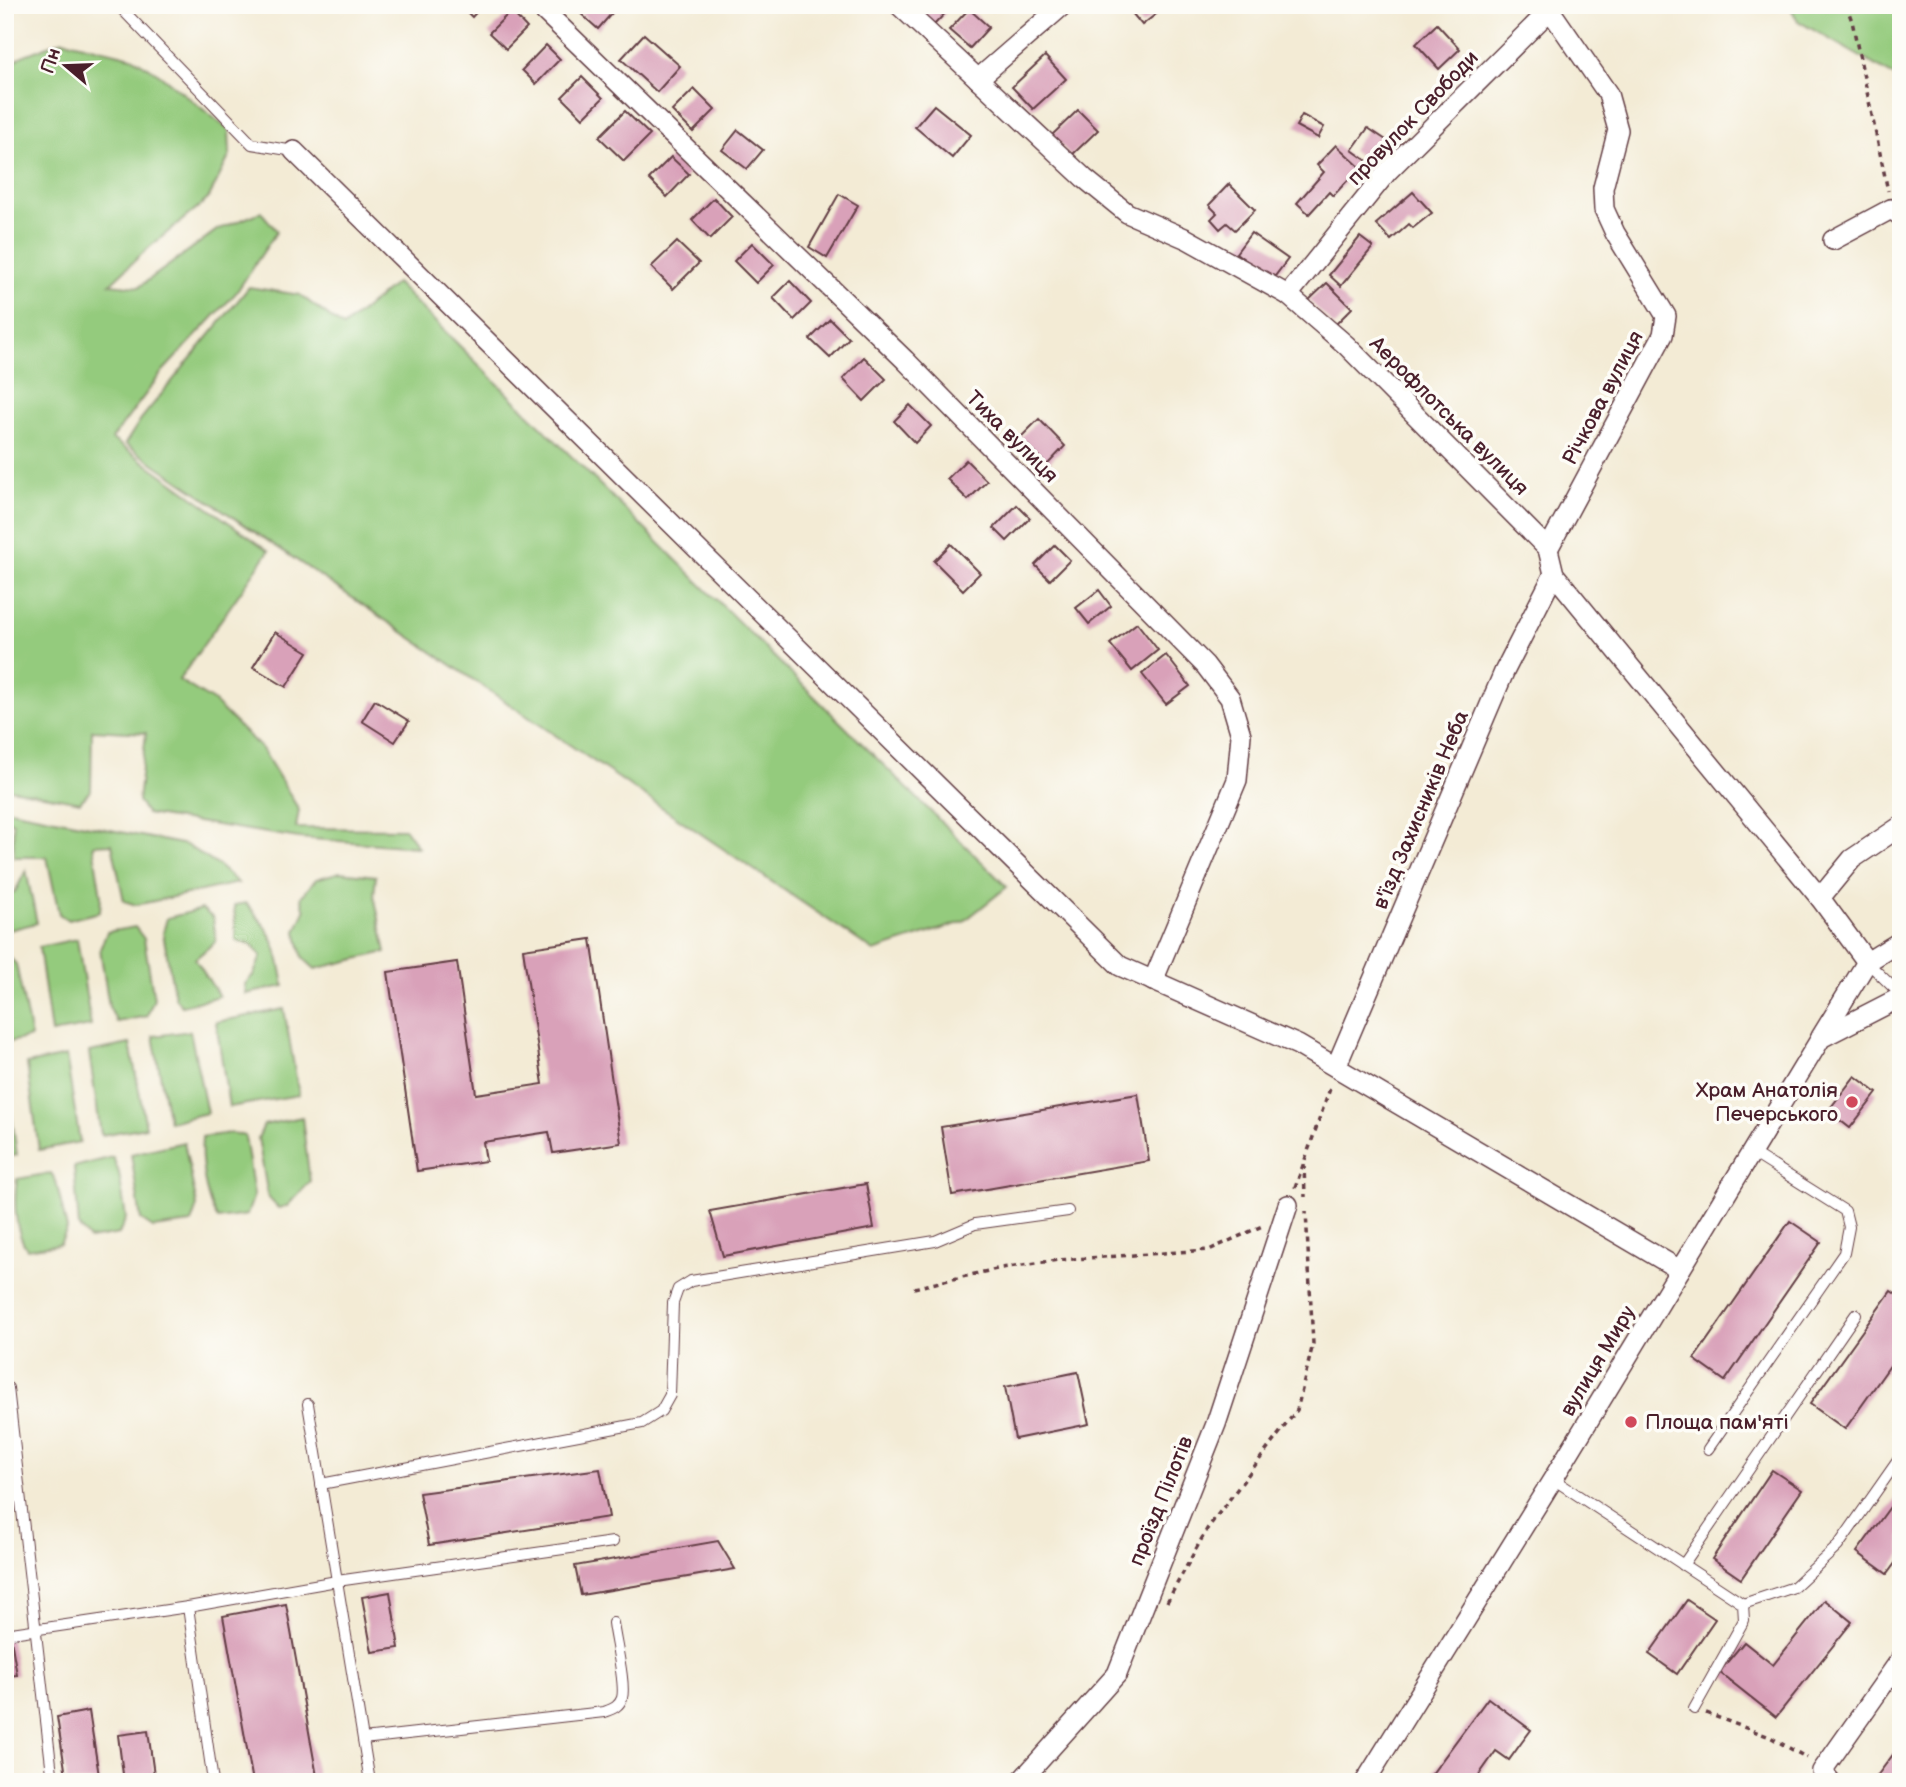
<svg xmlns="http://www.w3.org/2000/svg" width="1906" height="1787" viewBox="0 0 1906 1787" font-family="'Balsamiq Sans',sans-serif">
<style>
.green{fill:#94cb7d;stroke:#6f7554;stroke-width:2}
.building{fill:#d9a1b9}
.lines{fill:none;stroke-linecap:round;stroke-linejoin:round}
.lane-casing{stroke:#633e44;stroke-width:12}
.street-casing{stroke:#633e44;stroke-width:22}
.path{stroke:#633e44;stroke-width:3.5;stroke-dasharray:5 5;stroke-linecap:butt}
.lane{stroke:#fff;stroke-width:10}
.street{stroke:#fff;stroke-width:19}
.poi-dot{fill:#d1495b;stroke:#fdfcf7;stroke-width:2.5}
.labels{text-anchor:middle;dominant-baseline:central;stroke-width:7;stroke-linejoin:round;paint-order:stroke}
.street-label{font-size:21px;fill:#4a1f2b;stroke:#fdfcf7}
.poi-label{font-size:21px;fill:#4a1f2b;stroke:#fdfcf7;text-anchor:end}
</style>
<rect width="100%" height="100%" fill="#fdfcf7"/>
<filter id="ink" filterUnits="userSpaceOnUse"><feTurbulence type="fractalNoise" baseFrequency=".0143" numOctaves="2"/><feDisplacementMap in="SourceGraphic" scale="14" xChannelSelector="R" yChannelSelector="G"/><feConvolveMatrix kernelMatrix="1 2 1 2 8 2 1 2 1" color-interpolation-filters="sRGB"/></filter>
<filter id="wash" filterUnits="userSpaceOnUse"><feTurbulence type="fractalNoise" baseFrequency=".00686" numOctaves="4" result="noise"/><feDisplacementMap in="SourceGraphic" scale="28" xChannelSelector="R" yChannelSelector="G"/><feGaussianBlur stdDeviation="1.57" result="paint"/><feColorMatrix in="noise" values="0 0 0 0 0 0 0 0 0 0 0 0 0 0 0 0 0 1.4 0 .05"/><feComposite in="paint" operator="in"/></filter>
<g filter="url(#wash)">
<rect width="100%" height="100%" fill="#f3ebd5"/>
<g class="green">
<path d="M1789 5H1901V80L1798 21Z"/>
<path d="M63 40 132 57 159 74 229 130 230 155 208 199 146 250 110 284 139 287 217 230 261 212 277 231 236 293 163 371 112 439 269 551 179 680 213 701 262 749 299 810 296 828 405 829 418 847 299 838 147 814 138 801 146 733 92 730 91 790 80 802 5 788V70L22 56Z"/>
<path d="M396 283 1007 887 963 922 874 951 125 444 141 419 249 287 300 295 343 327Z"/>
<path d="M5 809 186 845 219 866 238 883 136 905 124 901 112 844 93 845 101 896 100 912 68 920 59 914 47 857H14L13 823 5 820Z"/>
<path d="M26 870 37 923 5 931V895L15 892Z"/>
<path d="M340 872 376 876 374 895 386 952 315 969 303 958 296 931 305 911 301 897 316 879Z"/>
<path d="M246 903C274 935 277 944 284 986L246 994 245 984 254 974 261 956 251 944 236 941 234 905Z"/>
<path d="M202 909 213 918 216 941 195 959 219 996 182 1006 175 998 163 933 167 918Z"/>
<path d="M135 927 144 939 154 999 147 1016 117 1022 109 1007 100 949 107 932Z"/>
<path d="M77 939 91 1026 51 1033 39 947Z"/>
<path d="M7 955 16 964 31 1037 5 1043Z"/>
<path d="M284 1009 299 1095 229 1107 216 1022Z"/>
<path d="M190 1031 207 1113 169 1122 153 1036Z"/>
<path d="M130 1044 146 1127 101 1135 89 1052Z"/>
<path d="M66 1056 80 1142 39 1150 27 1064Z"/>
<path d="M5 1068 17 1155 5 1158Z"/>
<path d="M302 1117 310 1182 287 1206 278 1208 268 1197 258 1138 264 1125Z"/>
<path d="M231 1133 245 1136 254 1195 247 1215 218 1219C205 1202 200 1158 202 1137Z"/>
<path d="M184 1142 197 1206 191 1223 153 1228 141 1220 131 1154Z"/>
<path d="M113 1157 119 1173 126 1218 119 1234 89 1239 79 1227 74 1167Z"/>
<path d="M51 1173 56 1181 67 1229 60 1244 27 1249C14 1231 14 1200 17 1179Z"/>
</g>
<g id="blocks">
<g class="building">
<path d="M460 5H483L472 17Z"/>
<path d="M587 5H619L598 29 580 13Z"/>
<path d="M916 5H953L932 27 913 9Z"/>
<path d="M1130 5H1156L1160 11 1142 25 1127 7Z"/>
<path d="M969 9 989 27 970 48 949 30Z"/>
<path d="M511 11 527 28 506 49 489 33Z"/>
<path d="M1437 24 1460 49 1439 69 1416 44Z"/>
<path d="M644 34 680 66 657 92 621 59Z"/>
<path d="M546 45 560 59 536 84 522 70Z"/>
<path d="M1045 56 1066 79 1033 109 1012 87Z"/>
<path d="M582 77 603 98 583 118 562 97Z"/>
<path d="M694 89 715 110 693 132 672 111Z"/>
<path d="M934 105 971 135 952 158 915 127Z"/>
<path d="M1078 110 1098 130 1071 156 1052 135Z"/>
<path d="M625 111 650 135 624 161 599 137Z"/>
<path d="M1302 115 1324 127 1318 138 1296 126Z"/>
<path d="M1368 128 1389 142 1373 165 1352 150Z"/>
<path d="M738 130 763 150 747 169 722 150Z"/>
<path d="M1336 145 1360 167 1333 196 1329 192 1309 214 1297 203 1324 172 1317 165Z"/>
<path d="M671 157 689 174 667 197 649 179Z"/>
<path d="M1229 184 1255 210 1235 230 1227 223 1220 229 1211 219 1217 213 1209 205Z"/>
<path d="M1413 192 1432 213 1413 228 1409 224 1391 240 1376 224Z"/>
<path d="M839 194 858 205 827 258 809 247Z"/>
<path d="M714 198 732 217 710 239 692 220Z"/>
<path d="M1251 233 1288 259 1272 280 1236 253Z"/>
<path d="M1360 237 1373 247 1341 286 1329 275Z"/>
<path d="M677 242 699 263 673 289 651 267Z"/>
<path d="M752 243 774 265 756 283 734 261Z"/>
<path d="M790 281 811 303 794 320 773 298Z"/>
<path d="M1327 283 1352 308 1334 326 1309 300Z"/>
<path d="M830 319 849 338 830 358 810 339Z"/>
<path d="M864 357 886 379 864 401 843 379Z"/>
<path d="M910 405 931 426 915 443 894 421Z"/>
<path d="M1039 419 1065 446 1047 465 1020 438Z"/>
<path d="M966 460 987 481 968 500 947 479Z"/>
<path d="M1017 505 1030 518 1007 541 994 528Z"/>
<path d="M951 544 980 573 963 590 934 561Z"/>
<path d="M1055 545 1070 560 1050 580 1035 565Z"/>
<path d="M1099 590 1111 606 1089 624 1076 608Z"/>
<path d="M1137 623 1158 650 1132 671 1110 644Z"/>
<path d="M275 632 308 652 286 687 253 667Z"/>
<path d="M1166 655 1190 686 1166 704 1142 674Z"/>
<path d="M375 700 409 721 395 742 362 721Z"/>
<path d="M591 939 621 1143 553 1153 549 1132 483 1142 486 1161 417 1171 388 972 457 962 476 1094 543 1084 523 949Z"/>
<path d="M1855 1076 1877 1093 1850 1128 1828 1111Z"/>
<path d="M1138 1094 1149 1161 952 1195 941 1127Z"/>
<path d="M866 1184 874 1228 723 1256 710 1211Z"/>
<path d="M1790 1221 1821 1242 1725 1381 1694 1359Z"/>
<path d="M1891 1291 1901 1298V1350L1845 1429 1810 1404Z"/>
<path d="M1078 1372 1089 1424 1015 1439 1005 1387Z"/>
<path d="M600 1469 609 1517 429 1545 419 1493Z"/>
<path d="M1772 1470 1802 1490 1741 1579 1712 1559Z"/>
<path d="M1901 1492V1555L1887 1574 1857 1552Z"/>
<path d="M718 1541 735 1569 581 1595 575 1566Z"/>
<path d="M390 1592 399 1648 372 1652 362 1597Z"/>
<path d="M1687 1600 1715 1619 1677 1674 1649 1654Z"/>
<path d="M1825 1600 1852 1622 1776 1717 1719 1672 1744 1642 1773 1665Z"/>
<path d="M286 1604 318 1782H253L223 1616Z"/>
<path d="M11 1639 17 1675 5 1676V1640Z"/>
<path d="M1488 1698 1531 1730 1522 1742 1509 1760 1496 1751 1474 1782H1426Z"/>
<path d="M89 1711 100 1782H67L57 1717Z"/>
<path d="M148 1731 155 1782H124L118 1735Z"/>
<path d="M1901 1744V1782H1877L1874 1780Z"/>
</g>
</g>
</g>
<g filter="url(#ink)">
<use href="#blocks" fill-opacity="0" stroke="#633e44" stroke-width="2"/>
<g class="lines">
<defs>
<g id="lane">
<path d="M118 5 252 144 294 151"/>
<path d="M1867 962 1901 995"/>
<path d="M8 1388 53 1782"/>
<path d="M308 1404 370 1782"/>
<path d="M1708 1449 1844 1253 1849 1227 1845 1211 1751 1152"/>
<path d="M1553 1479 1743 1604 1744 1620 1694 1709"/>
<path d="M321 1484 642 1423 661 1411 670 1395 673 1303 678 1289 691 1281 935 1241 975 1224 1068 1211"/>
<path d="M1683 1565 1856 1314"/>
<path d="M1743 1604 1794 1587 1838 1546 1901 1456"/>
<path d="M188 1607 337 1581 613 1542"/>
<path d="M5 1634 188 1607 213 1782"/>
<path d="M363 1739 604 1712C612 1709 619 1707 622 1698 626 1684 615 1640 613 1623"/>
</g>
<g id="street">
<path d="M538 5 905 360 1205 665 1230 698 1241 735 1237 780 1153 981"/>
<path d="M899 5 1084 178 1127 213 1187 239 1288 295 1346 345 1548 549 1554 574 1820 898 1867 962"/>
<path d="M978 79 1063 5"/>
<path d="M294 151 1120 966 1298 1045 1680 1270"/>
<path d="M1833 240 1891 209 1901 216"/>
<path d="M1288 295 1387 172 1550 10"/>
<path d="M1548 549 1663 335 1666 316 1615 233 1604 209 1603 188 1618 130 1608 94 1550 10V5"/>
<path d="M1820 898 1852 859 1901 826"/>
<path d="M1821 1037 1867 962 1901 941"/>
<path d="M1336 1067 1504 672 1554 574"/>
<path d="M1020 1782 1117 1674 1216 1424 1288 1205"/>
<path d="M1365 1782 1553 1479 1821 1038 1901 997"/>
<path d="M1831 1782 1822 1771 1901 1659"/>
</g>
</defs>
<use href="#lane" class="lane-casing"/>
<use href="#street" class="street-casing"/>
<g class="path">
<path d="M1846 5 1852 21 1888 191"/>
<path d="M1304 1164 1305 1197"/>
<path d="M1295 1188 1331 1086"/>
<path d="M914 1288 1001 1268 1058 1260 1209 1250 1262 1226"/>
<path d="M1167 1602 1207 1529 1297 1410 1313 1344 1306 1211"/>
<path d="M1706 1713 1770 1737 1807 1758"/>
</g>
<use href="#lane" class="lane"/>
<use href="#street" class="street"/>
</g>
</g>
<g class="poi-dot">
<circle cx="1852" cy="1102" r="7"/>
<circle cx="1631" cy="1422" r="7"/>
</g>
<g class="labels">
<g class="street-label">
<text transform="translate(1413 118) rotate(-46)">провулок Свободи</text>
<text transform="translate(1603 398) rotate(-62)">Річкова вулиця</text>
<text transform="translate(1449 416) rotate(45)">Аерофлотська вулиця</text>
<text transform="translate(1012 437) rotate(45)">Тиха вулиця</text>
<text transform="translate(1421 810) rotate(-67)">в'їзд Захисників Неба</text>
<text transform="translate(1598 1361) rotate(-59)">вулиця Миру</text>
<text transform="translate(1161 1501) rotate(-68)">проїзд Пілотів</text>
</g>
<g class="poi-label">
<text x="1838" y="1090">Храм Анатолія<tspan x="1838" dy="24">Печерського</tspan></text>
<text x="1645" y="1422" text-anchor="start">Площа пам'яті</text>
</g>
</g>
<rect width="1906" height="1787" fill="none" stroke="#fdfcf7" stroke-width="28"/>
<g transform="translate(66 66) rotate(289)" stroke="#fdfcf7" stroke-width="5" paint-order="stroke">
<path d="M0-5L12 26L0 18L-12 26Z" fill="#4a1f2b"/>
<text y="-10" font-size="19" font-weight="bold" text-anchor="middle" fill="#4a1f2b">Пн</text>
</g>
</svg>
